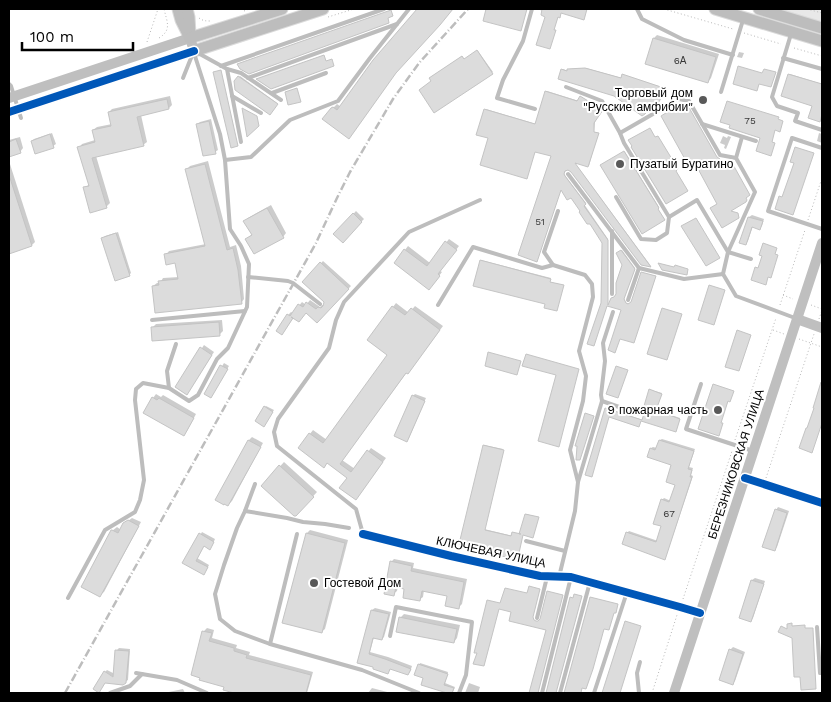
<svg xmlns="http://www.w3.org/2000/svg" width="831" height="702" viewBox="0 0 831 702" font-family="'Work Sans',sans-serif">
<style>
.green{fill:#e8e8e8}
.shadow{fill:#0003}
.building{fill:#dcdcdc;stroke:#c4c4c4}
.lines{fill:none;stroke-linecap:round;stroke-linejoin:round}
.primary-casing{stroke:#dbdbdb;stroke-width:13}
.path{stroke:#b8b8b8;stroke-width:1;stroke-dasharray:1 2.5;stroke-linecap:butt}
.lane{stroke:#bdbdbd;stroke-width:4}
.street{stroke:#bdbdbd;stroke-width:8}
.secondary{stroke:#bfbfbf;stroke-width:10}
.primary{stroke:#bdbdbd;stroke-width:11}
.rail{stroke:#bdbdbd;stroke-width:2.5;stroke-dasharray:8 2.5 1 2.5;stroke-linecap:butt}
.cycleway-casing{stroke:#fff;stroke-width:11}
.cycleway{stroke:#0057b8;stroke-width:8}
.poi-dot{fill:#595959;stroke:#fff;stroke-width:2}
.labels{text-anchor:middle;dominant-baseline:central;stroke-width:4;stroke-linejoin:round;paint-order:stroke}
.number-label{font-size:10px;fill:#373737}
.poi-label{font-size:12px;fill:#000;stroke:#fff;text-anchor:end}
.street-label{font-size:12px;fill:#000;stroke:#fff}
</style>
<rect width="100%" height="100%" fill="#fff"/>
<path class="green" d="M773 9H822V23Z"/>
<g class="shadow">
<path d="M419 9H453L399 68 352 134 332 109 337 104 341 107 388 43Z"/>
<path d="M537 9H586L584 18 561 12 560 16H558L554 29 555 30 550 48 546 16 543 11Z"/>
<path d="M657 35 719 54 711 78 708 82 654 38Z"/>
<path d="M478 51 493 72 435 112 432 82 430 78 462 56 465 60Z"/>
<path d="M739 52 744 53 742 58 737 57Z"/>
<path d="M586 68 622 78 623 75 664 88 660 99 615 95 560 79 563 69 568 71 569 69Z"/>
<path d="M790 74 822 84V112L819 120 813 105 783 96Z"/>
<path d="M240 76 277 103 270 113 235 81Z"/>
<path d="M547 91 579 101 581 97 602 109 595 122 594 132 598 133 589 166 574 162 651 266 642 264 572 171 566 170 564 174 586 203 584 204 608 239V306L602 303 603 243 582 211 552 156 489 137 486 109 536 124Z"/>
<path d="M170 96 172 105 169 108 141 115 147 142 143 145 96 156 110 203 106 207 84 188 90 184 79 148 82 144 95 140 93 130 97 127 112 124 109 112 112 109Z"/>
<path d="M211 119 218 150 215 152 198 124 200 122Z"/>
<path d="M52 133 56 144 53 146 32 141 34 139Z"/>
<path d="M819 133 822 134V143L817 141Z"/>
<path d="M723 136 727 138 728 136 731 137 726 149 724 148 725 145 720 143Z"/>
<path d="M20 137 23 148 20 152 9 155V140Z"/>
<path d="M625 152 659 207 657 208 664 219 602 166Z"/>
<path d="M9 161 35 242 32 245 9 253Z"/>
<path d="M208 161 230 247 236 245 241 266 244 299 241 303 153 286 157 283H160L163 278 179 277 176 261 166 255 169 251 206 244 187 169 190 166Z"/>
<path d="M271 205 286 233 283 237 247 239 252 234 245 221 248 218Z"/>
<path d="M356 211 364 219 343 241 335 234Z"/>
<path d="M752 215 764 219 762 226 760 228 753 226 748 241 746 244 741 242 749 217Z"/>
<path d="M118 232 131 273 129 275 103 238 105 236Z"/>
<path d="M449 239 459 246 440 271 442 272 432 285 395 263 408 246 430 263Z"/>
<path d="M622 250 635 268 624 298 626 303 630 304 633 302 643 273 656 276 634 341 623 309 612 298 616 297 623 265 617 253Z"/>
<path d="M481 260 551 278 550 282 563 285 546 303 475 285Z"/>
<path d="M323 261 351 286 317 321 306 311 294 317 282 334 278 331 288 315 291 312 293 313 302 302 306 305 310 300 320 307 322 305H325V301L304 282Z"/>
<path d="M396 303 409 313 415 306 443 326 411 369 407 372 342 460 355 469 371 448 386 458 359 495 349 477 328 462 324 466 299 448 313 430 327 440 389 354 368 340Z"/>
<path d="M222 320 223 331 219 335 152 328 156 324Z"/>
<path d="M204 345 214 352 189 391 176 387Z"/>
<path d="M224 363 229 366 211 396 206 393Z"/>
<path d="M651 390 662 393 656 410 680 418 676 430 641 420 608 416 606 408 643 420Z"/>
<path d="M156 394 161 397 163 395 196 414 187 431 153 398Z"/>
<path d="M415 394 426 398 409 438 407 440 413 396Z"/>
<path d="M266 406 274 410 265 424V407Z"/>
<path d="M252 437 263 443 232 501 228 505 217 499 249 440Z"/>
<path d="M662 439 695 449 689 467 693 468 691 475 693 476 666 556 665 558 627 533 629 531 658 541 663 525 662 500 664 498 671 501 676 484 672 464 651 448 653 447 657 448 660 440Z"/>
<path d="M484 445 503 449 484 529 513 536 521 534 526 514 538 517 523 534 508 556 461 543Z"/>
<path d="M284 462 317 492 296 515 262 486Z"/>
<path d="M778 507 789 511 777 547 774 550 776 510Z"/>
<path d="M132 518 141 522 104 592 100 595 112 531 117 527 121 530 124 524Z"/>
<path d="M310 530 348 540 325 629 321 632 307 533Z"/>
<path d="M202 532 215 539 212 546 204 545 197 558 209 565 206 571 184 562Z"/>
<path d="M394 559 414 563 413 568 467 579 462 604 458 608 448 595 424 590 423 597 419 600 406 588 398 586 397 591 393 594 391 562Z"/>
<path d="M755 578 765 581 753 618 751 621 740 617 752 580Z"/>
<path d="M375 608 391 612 384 637 382 639 374 637 370 652 388 657 412 666 410 672 408 674 391 668 388 672 375 667 358 662 372 610Z"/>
<path d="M404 614 460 625 457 638 454 642 400 618Z"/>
<path d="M207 628 214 630 212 638 237 645 236 648 250 652 249 655 313 672 307 693H238L225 689 226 686 204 631Z"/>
<path d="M733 647 745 652 735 681 733 683 730 650Z"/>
<path d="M119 648 130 649 128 680 123 683 105 672 107 670 115 674 116 651Z"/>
<path d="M420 663 448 672 445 683 455 687 453 692 451 693 422 684 424 677 419 665Z"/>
<path d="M469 683 480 687 478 693H465Z"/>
<path d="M372 688 391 693H368Z"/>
<path d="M183 689 185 693H164Z"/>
</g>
<g class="building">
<path d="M417 9H453L440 25 396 73 349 139 322 119 331 108 333 107 337 110 373 60Z"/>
<path d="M486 9H527L521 31 483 21Z"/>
<path d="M542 9H587L584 20 561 13 560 18 558 17 554 30H556L550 49 536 45 545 17 541 15Z"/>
<path d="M391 10 393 16 388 18 389 23 249 74 240 69 237 64Z"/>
<path d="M653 38 716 57 708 83 645 64Z"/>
<path d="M477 50 493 74 434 113 419 90 431 81 429 78 462 56 464 59Z"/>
<path d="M324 55 326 61 332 59 334 66 271 89 256 79Z"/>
<path d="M738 66 762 73 764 69 776 72 771 87 759 84 757 91 733 84Z"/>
<path d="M585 68 621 78 622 74 664 88 660 100 655 108 651 106 645 114 642 116 614 96 558 79 561 69 567 71V69Z"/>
<path d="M221 70 238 146 231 148 213 72Z"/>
<path d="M788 74 822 84V114L820 122 808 118 812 106 781 96Z"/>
<path d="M238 76 278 104 270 115 235 90 234 81Z"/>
<path d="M297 88 301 102 288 105 285 92Z"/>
<path d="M545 91 577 101 580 96 603 110 594 123V132L599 133 588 167 575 163 651 267 641 265 571 172 568 170 565 171 564 174 565 176 586 204 584 206 608 240V305L611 298 614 297 616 294V283L622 265 616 253 621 250 635 269 624 299 626 303 628 304 631 302 641 272 656 276 634 343 620 339 615 353 608 350 621 310 607 306 594 346 587 344 601 303 602 243 590 224H587L579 212 580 211 571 198 567 200 561 190 537 262 518 255 551 156 535 152 527 179 480 165 488 138 476 135 484 109 535 124Z"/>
<path d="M167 99 169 109 137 117 144 146 92 158 107 208 90 213 83 187 89 186 77 147 95 142 92 130 111 126 108 112Z"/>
<path d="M727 101 779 117 778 119 783 121 780 132 775 130 772 142 775 143 771 156 756 151 760 138 729 128 730 125 720 122Z"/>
<path d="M682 103 687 104 717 157 720 159 722 162 720 167 731 161 750 195 746 198 747 200 746 202 731 211 738 213 739 218 722 228 710 208 717 204 697 167 691 170 661 116Z"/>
<path d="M242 108 257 116 259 126 247 137Z"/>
<path d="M209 121 216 154 203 156 196 124Z"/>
<path d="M650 128 655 137 658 136 678 169 676 171 688 191 666 204 631 147 632 146 628 140Z"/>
<path d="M50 134 54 148 35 154 31 141Z"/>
<path d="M16 139 21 153 9 157V142Z"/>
<path d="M795 147 814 153 793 215 775 209 779 196 782 197 794 163 790 162Z"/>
<path d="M624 151 659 208 658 209 665 220 642 234 600 165Z"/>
<path d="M205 164 227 250 233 248 238 270 242 304 155 313 152 286 159 285 158 281 178 279 175 263 166 265 164 254 205 246 185 169Z"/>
<path d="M9 178H10L32 246 9 254Z"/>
<path d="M267 208 284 238 254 254 245 239 252 235 243 221Z"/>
<path d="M353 213 362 222 343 243 333 234Z"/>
<path d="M748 217 763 221 760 230 752 227 746 245 739 243Z"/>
<path d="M696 218 720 258 706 266 681 226Z"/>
<path d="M116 233 130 276 115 281 101 238Z"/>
<path d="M445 241 457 250 438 274 440 276 429 290 394 263 404 249 427 266Z"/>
<path d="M763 243 777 248 775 254 778 255 771 278 768 277 766 285 751 280 755 267 758 268 762 256 759 255Z"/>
<path d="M480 260 551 279 550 282 564 285 557 311 544 308 545 304 473 286Z"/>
<path d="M320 262 349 289 317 323 306 313 299 322 291 317 293 318 282 335 276 331 287 314 290 316 298 304 303 307 306 302 316 309 318 307 321 308 323 306 324 302 302 282Z"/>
<path d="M658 263 674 267 675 265 688 269 687 275 662 270Z"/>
<path d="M709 285 725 290 714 325 698 320Z"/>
<path d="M392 306 405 315 411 308 440 330 408 374 406 373 340 464 351 472 367 450 383 462 356 500 339 488 347 478 327 463 324 468 298 448 309 433 323 443 387 355 367 340Z"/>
<path d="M662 308 682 314 667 360 647 354Z"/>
<path d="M219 322 220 336 152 341 151 327Z"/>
<path d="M737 330 751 335 739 371 725 367Z"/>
<path d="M200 347 212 355 187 395 175 387Z"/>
<path d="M488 352 521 361 517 375 485 366Z"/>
<path d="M526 354 579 369 559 447 538 441 556 375 522 366Z"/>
<path d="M220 365 228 369 211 398 204 394Z"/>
<path d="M616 366 628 370 618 398 606 394Z"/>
<path d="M821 382H822V423L812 453 799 448 806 428H807L814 408H813Z"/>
<path d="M713 384 734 391 730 402 728 401 721 423H723L719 436 698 429Z"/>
<path d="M649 389 662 394 656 410 680 419 676 432 641 421 639 427 609 417 592 477 585 475 605 408 642 420 646 407 644 406Z"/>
<path d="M412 395 425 401 407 442 394 436Z"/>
<path d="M152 397 157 400 159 398 194 418 184 436 143 413Z"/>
<path d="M264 406 273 412 264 427 255 421Z"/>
<path d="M585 413 594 416 580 460H576L577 446H575Z"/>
<path d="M248 440 261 447 228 506 224 504V505L215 500Z"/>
<path d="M659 440 694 451 688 469 692 470 690 477H692L665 560 622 544 626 532 656 542 661 526 653 524 661 499 669 502 675 485 666 482 671 465 647 457 650 448 655 450Z"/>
<path d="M483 445 504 450 485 530 511 536 512 532 521 534H519L525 514 539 517 533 538 523 535 519 553 534 556 533 564 506 559V557L480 551V549L459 544Z"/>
<path d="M279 465 314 497 296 516H294L261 486Z"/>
<path d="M775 509 787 513 775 551 762 547Z"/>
<path d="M128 520 139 526 100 597 81 587 111 530H112L118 533 123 523Z"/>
<path d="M199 533 214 542 210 550 204 546 196 561 208 567 204 575 182 563Z"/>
<path d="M306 533 345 543 322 633 282 623Z"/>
<path d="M390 561 412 566 411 571 464 582 459 609 445 606 447 596 422 591 420 601 403 598 404 589 396 587 394 596 384 594Z"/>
<path d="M751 580 764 584 751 622 739 618Z"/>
<path d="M529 586 540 589 533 617 534 620 536 621H538L540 619 547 591 563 595 538 693H529L546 630 509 621 511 612 499 609 484 666 473 664 477 653H474L487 600 500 603 505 588 527 593Z"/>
<path d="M574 594 582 596 556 693H546L570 597 573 598Z"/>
<path d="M590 597 618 604 616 613H614L609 630 604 629 593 669 586 689 582 688 581 693H564Z"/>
<path d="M371 610 389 614 382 640 373 638 369 654 385 659 411 669 408 675 390 669 388 674 373 669V667L357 663Z"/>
<path d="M399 617 457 629 454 643 396 632Z"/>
<path d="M625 621 641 626 620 693H602Z"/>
<path d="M792 623V626L805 625V628H813V629L816 689 801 690 800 677H794L792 638 778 632 781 626 787 629V624Z"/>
<path d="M202 631 212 633 209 641 234 648V651L247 655 246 658 311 675 306 693H234L223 690 224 687 199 680 200 678 191 675Z"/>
<path d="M729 649 743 654 733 685 719 680Z"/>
<path d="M115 650 129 651 126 683 123 685 105 683 99 693 93 689 104 671 113 677Z"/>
<path d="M418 664 448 674 444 685 454 688 452 693H447L421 685 423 678 414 675Z"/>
</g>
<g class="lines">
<defs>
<g id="primary">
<path d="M178 9 181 20 190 38"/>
<path d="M187 9 189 17 190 34"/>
<path d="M715 9 822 41"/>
<path d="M759 9 822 28"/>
<path d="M190 38 282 9"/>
<path d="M194 51 323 9"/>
</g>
</defs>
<use href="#primary" class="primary-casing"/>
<g class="path">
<path d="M664 9 733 29"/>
<path d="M807 9 822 13"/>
<path d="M244 11 249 9"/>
<path d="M328 17 354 9"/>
<path d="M199 18C203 21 206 21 211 21"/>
<path d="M744 33 781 44"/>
<path d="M159 38C172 30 167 22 164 9"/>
<path d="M147 42 158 9"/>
<path d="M794 48 822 56"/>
<path d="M808 220 822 178"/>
<path d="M783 295 793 299"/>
<path d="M780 305 805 230"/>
<path d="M811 305 822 309"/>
<path d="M819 319 822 310"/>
<path d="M773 330 784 334"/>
<path d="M799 339 822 347"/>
<path d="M735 440 776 318"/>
<path d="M766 478 814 334"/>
<path d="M683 599 732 451"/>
<path d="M652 693 677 615"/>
</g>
<g class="lane">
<path d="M532 9 523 41 503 80 497 98 535 109"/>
<path d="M637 9 642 19 684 40 733 55"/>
<path d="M791 34 772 97 777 106 798 113 795 121 822 130"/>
<path d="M198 53 227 69 241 142"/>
<path d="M783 58 822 69"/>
<path d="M221 66 384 9"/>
<path d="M227 69 241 73 281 100"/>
<path d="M183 78 193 53"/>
<path d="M248 78 397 24"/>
<path d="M9 84 11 86 21 118"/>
<path d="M566 87 602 101 620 133 624 143 669 217 667 233 656 240 641 239 616 197"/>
<path d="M721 92 743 20"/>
<path d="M272 93 326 73"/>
<path d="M232 96 261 113"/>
<path d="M702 124 756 141"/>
<path d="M620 133 679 99 689 101 720 155 736 158 755 192 728 252 751 259"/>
<path d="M822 148 792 138 768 211 822 229"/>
<path d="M736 158 742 137"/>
<path d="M225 160 251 157 290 120 338 101 370 58 409 9"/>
<path d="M568 174 639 268 684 279 723 274"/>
<path d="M669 217 697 200 728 252 723 274 736 296 795 318"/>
<path d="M612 231V294"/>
<path d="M553 265 544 252 558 211"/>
<path d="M248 277 288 281 293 283 320 304"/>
<path d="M628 300 639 268"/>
<path d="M438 305 473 247 542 268 553 265 585 275 592 284 593 297 579 351 586 376 583 401 570 450 578 482"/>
<path d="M152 320 245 311"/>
<path d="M701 384 686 429 753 451"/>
<path d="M169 388 167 371 176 344"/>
<path d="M602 401 601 395 605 361 603 343 613 312"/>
<path d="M255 484 245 511 237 528 224 565 215 594 220 619 235 631 270 644 362 670 419 693"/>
<path d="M245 511 287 518 303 522 325 524 349 528"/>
<path d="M363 534 356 509 277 446 274 432 278 419 329 348 336 320 344 302 409 232 480 200"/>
<path d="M526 541 565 551"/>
<path d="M559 577 575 511 578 482 602 401 639 414"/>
<path d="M68 598 105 530 135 512 140 500 144 480 135 400 136 389 143 383 169 388 189 401 198 395 217 359 228 348 247 307 249 264 241 246 230 229 225 160 220 134 194 53"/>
<path d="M537 618 547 577"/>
<path d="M817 627 820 673 822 671"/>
<path d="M390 636 396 607 472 622 466 675 459 693"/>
<path d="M270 644 297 534"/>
<path d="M136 673 177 680 207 693"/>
<path d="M110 693 130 686 142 674"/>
<path d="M542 693 571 577"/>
<path d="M560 693 590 582"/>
<path d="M594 693 627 592"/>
<path d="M639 693 637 673 640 662"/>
</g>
<g class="street">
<path d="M745 478 822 503"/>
<path d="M363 534 451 556 540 576 571 577 680 607 700 613"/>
</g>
<g class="secondary">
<path d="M9 98 190 38 194 51 9 112"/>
<path d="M797 319 822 328"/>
<path d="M674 693 822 243"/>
</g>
<use href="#primary" class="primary"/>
<path class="rail" d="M65 693 316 243 337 198 350 172 393 99 419 63 468 9"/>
<defs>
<g id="cycleway">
<path d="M9 112 194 51"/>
<path d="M745 478 822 503"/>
<path d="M363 534 451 556 540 576 571 577 680 607 700 613"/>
</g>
</defs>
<use href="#cycleway" class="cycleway-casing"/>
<use href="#cycleway" class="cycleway"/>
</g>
<g class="poi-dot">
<circle cx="703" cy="100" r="5"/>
<circle cx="620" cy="164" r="5"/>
<circle cx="718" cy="410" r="5"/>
<circle cx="314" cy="583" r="5"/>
</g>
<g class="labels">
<g class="number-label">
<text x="680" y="60">6А</text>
<text x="750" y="120">75</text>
<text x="540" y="221">51</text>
<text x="669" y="513">67</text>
</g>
<g class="poi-label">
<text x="693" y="93">Торговый дом<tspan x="693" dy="14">"Русские амфибии"</tspan></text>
<text x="630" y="164" text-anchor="start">Пузатый Буратино</text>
<text x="708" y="410">9 пожарная часть</text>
<text x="324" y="583" text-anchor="start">Гостевой Дом</text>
</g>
<g class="street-label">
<text transform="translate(736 464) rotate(-72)">БЕРЕЗНИКОВСКАЯ УЛИЦА</text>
<text transform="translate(491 552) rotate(12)">КЛЮЧЕВАЯ УЛИЦА</text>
</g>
</g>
<rect width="831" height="702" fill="none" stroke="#000000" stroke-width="20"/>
<path d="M22 42v8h111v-8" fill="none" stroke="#000000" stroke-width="2.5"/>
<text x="30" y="42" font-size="15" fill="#000000" stroke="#ffffff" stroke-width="4" paint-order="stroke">100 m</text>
</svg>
